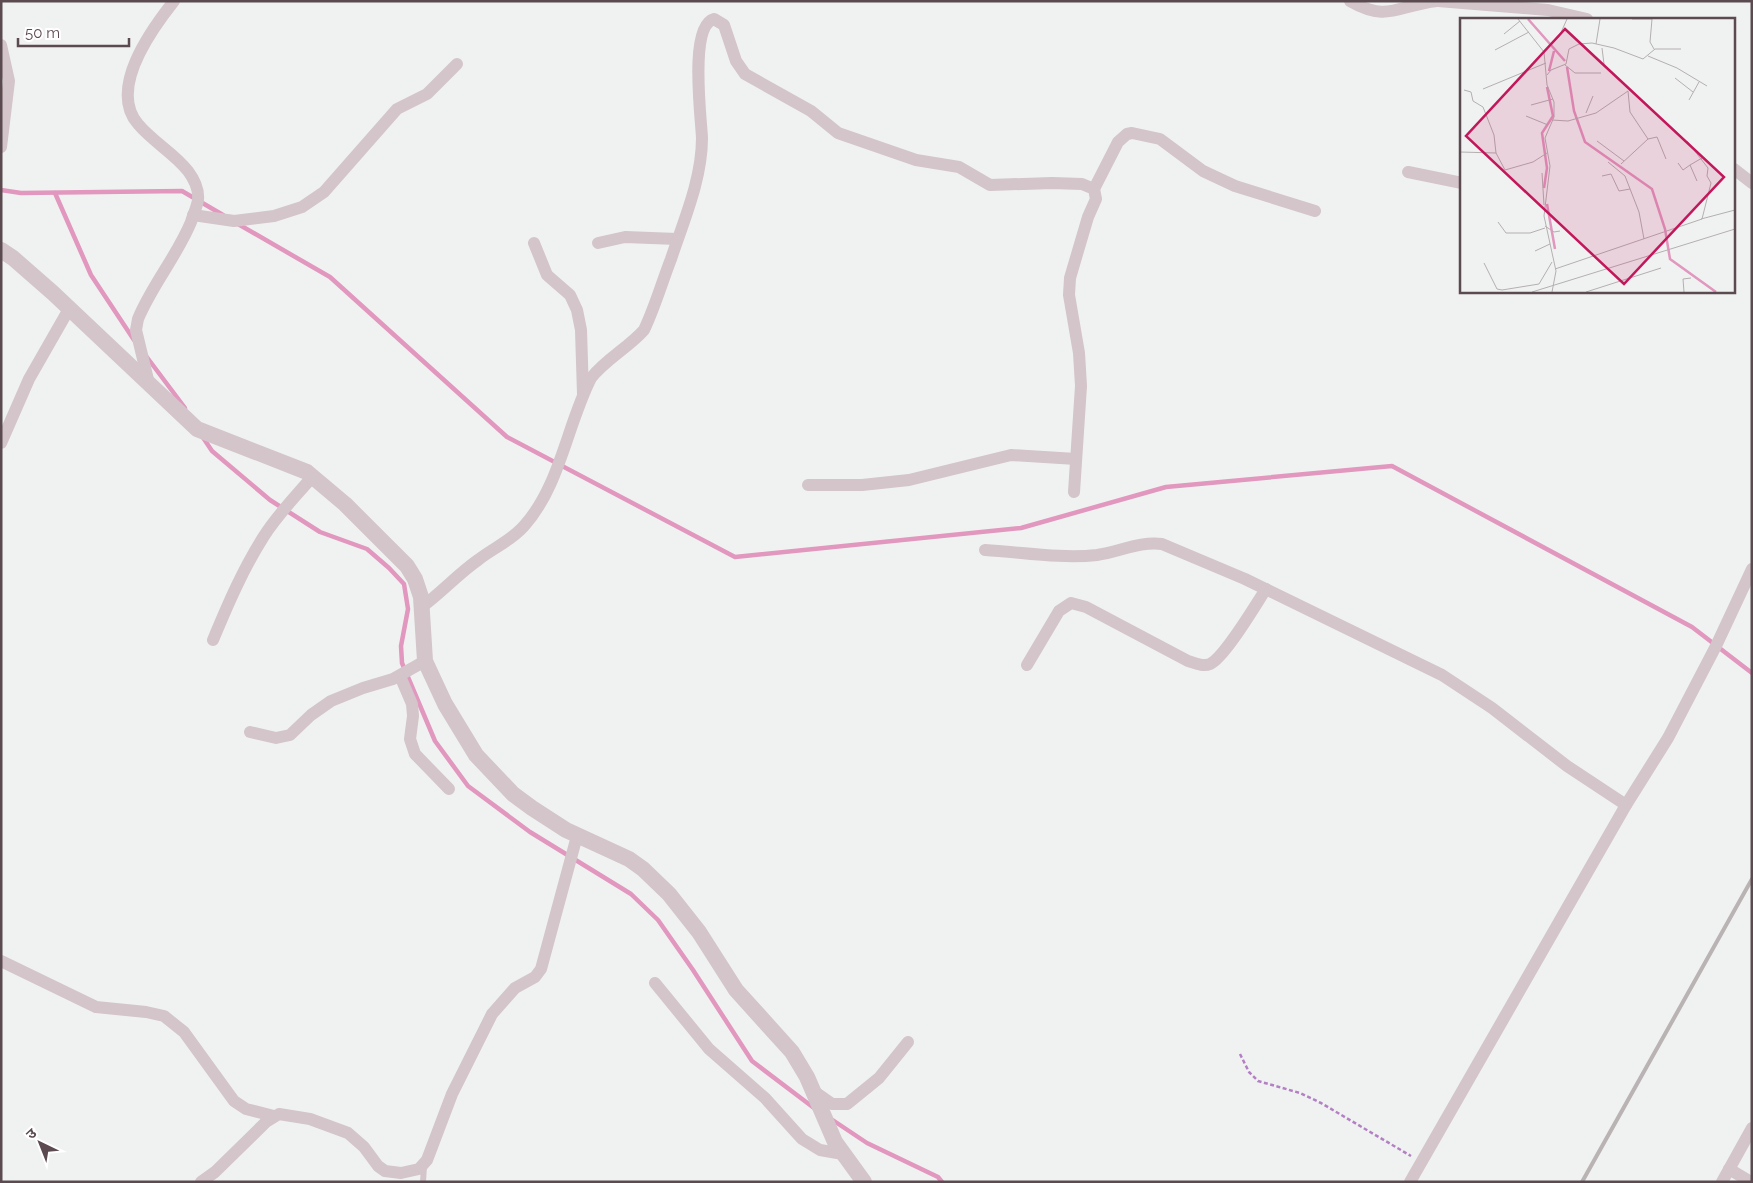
<svg xmlns="http://www.w3.org/2000/svg" width="1753" height="1183" viewBox="0 0 1753 1183" font-family="Raleway,'Noto Sans Devanagari',sans-serif">
<style>
.lines{fill:none;stroke-linecap:round;stroke-linejoin:round}
.stream{stroke:#e197be;stroke-width:4.5}
.path{stroke:#b480c4;stroke-width:2.5;stroke-dasharray:4 2.5;stroke-linecap:butt}
.service{stroke:#d3c5c9;stroke-width:6}
.minor{stroke:#d3c5c9;stroke-width:12}
.tertiary{stroke:#d3c5c9;stroke-width:16}
.rail{stroke:#b9b3b4;stroke-width:4}
.inset-river{fill:none;stroke:#e197be;stroke-width:2.5}
.inset-road{fill:none;stroke:#b4afb0;stroke-width:1}
.view{fill:#c2185b;fill-opacity:0.15;stroke:#c2185b;stroke-width:2.5}
.inset-edge{fill:none;stroke:#5b4a4f;stroke-width:2.5}
</style>
<rect width="100%" height="100%" fill="#f0f2f1"/>
<g class="lines">
<g class="stream">
<path d="M1 190 21 193 182 191 223 215"/>
<path d="M55 193 91 275 134 340"/>
<path d="M238 224 330 277 507 437 735 557 1021 528 1166 487 1392 466 1692 627 1752 673"/>
<path d="M146 356 185 408"/>
<path d="M202 436 212 451 270 500 320 532 367 549 389 568 404 584 408 609 401 646 402 663 435 741 468 786 530 832 631 894 658 920 693 970 752 1061 814 1108"/>
<path d="M831 1119 867 1143 938 1177 942 1182"/>
</g>
<path class="path" d="M1240 1054 1249 1072 1258 1081 1300 1093 1321 1103 1411 1156"/>
<path class="service" d="M423 1182 424 1166"/>
<g class="minor">
<path d="M1350 1C1388 23 1398 5 1437 1"/>
<path d="M1438 1 1548 10 1587 19"/>
<path d="M1 45 9 81 1 147"/>
<path d="M1734 169 1752 183"/>
<path d="M1408 172 1462 183"/>
<path d="M1094 189 1118 142 1127 134 1132 133 1160 139 1203 171 1235 186 1315 211"/>
<path d="M193 215 234 221 274 216 302 207 324 192 397 109 427 94 457 64"/>
<path d="M534 243 547 275 570 295 577 310 581 330 583 394"/>
<path d="M598 243 625 237 677 239"/>
<path d="M149 384 136 330 138 319C152 285 177 256 191 222 193 215 197 207 198 200 199 190 194 179 188 171 174 153 153 142 138 124 108 89 151 30 174 1"/>
<path d="M1 443 29 379 69 309"/>
<path d="M808 485H862L909 480 1011 455 1076 459"/>
<path d="M985 550C1021 552 1061 559 1097 555 1119 552 1140 541 1162 544L1245 579 1442 675 1492 708 1567 766 1626 805"/>
<path d="M423 606C442 592 458 574 478 560 493 548 511 541 524 526 560 486 567 425 591 378 606 359 628 348 644 330 655 307 662 282 671 259 684 220 702 179 702 138 701 116 689 26 714 19L724 25 736 61 745 74 811 111 838 133 916 160 959 167 990 185 1052 183 1082 184 1094 189 1096 199 1088 217 1070 278 1069 295 1079 353 1081 386 1074 492"/>
<path d="M213 640C228 604 243 569 264 536 278 514 296 496 313 476"/>
<path d="M1027 665 1059 611 1071 603 1086 607 1188 661C1195 663 1203 667 1210 664 1225 657 1256 604 1266 589"/>
<path d="M400 676 412 704 413 716 410 739 415 754 449 789"/>
<path d="M250 732 276 738 290 735 311 715 331 701 363 688 393 679 425 661"/>
<path d="M1 961 96 1007 146 1012 164 1016 184 1032 234 1101 246 1109 274 1116"/>
<path d="M655 983 709 1049 765 1098 802 1139 820 1150 843 1154"/>
<path d="M812 1090 832 1104H847L879 1078 908 1042"/>
<path d="M1729 1169 1751 1182"/>
<path d="M201 1182 215 1172 266 1122 279 1114 310 1119 348 1133 364 1147 378 1166 385 1171 401 1173 419 1169 427 1160 452 1094 492 1014 515 988 535 977 541 969 577 836"/>
<path d="M1410 1182 1626 805 1668 738 1716 646 1752 569"/>
<path d="M1722 1182 1752 1128"/>
</g>
<path class="tertiary" d="M1 250 13 258 53 293 197 429 307 472 345 504 407 566 415 579 421 597 425 661 445 704 476 755 513 794 532 808 566 830 629 859 643 869 669 894 699 932 736 990 792 1052 807 1077 835 1142 864 1182"/>
<path class="rail" d="M1582 1182 1752 879"/>
</g>
<g transform="translate(1460 18)">
<rect width="275" height="275" fill="#f0f2f1"/>
<path class="inset-river" d="M68 1 105 43M107 49 114 93 125 124 192 171 205 211 210 241 256 274M89 53 94 33M84 170 87 150 82 115 93 98 87 69M87 186 95 231"/>
<path class="inset-road" d="M58 1 84 34 87 67 94 84V99L85 120 90 148 84 198 96 253 92 274M172 1H192M192 1 190 24 194 31M44 16 60 3M136 26 140 1M142 30 144 46M35 32 69 14M84 33 99 19 107 1M188 38 217 50 247 68M105 47 115 55H141M87 57 91 52 106 46 109 31 119 26 132 25 154 30 183 41 195 31H221M215 60 233 74M23 71 86 45M4 72 11 74 13 83 23 89 34 117 36 135M229 82 239 64M71 87 93 81M126 95 133 78M66 98 88 107M92 102 108 103 136 95 168 73 170 94 188 121 161 146M188 121 197 119 206 141M137 123 164 143M0 134 36 135 45 152 73 144 87 135M148 144 165 158 179 194 184 221M218 145 223 152 230 147M82 155 84 187M142 158 151 156 159 173 170 171M237 163 230 147 242 140M241 201 275 192M38 204 46 215H70L85 210M85 208 94 214 100 213M75 233 90 226M24 245 37 271 42 272 79 266 92 244M95 251 242 201 251 165 247 158 248 150 227 123M72 274 275 211M126 274 201 250M224 274 223 261 231 260"/>
<path class="view" d="M105 11 264 159 164 266 6 118Z"/>
<rect width="275" height="275" class="inset-edge"/>
</g>
<rect width="1753" height="1183" fill="none" stroke="#5b4a4f" stroke-width="5"/>
<g transform="translate(40 1143) rotate(317)" stroke="#ffffff" stroke-width="4" paint-order="stroke">
<path d="M0-4L9 19L0 12L-9 19Z" fill="#5b4a4f"/>
<text y="-8" font-size="14" font-weight="bold" text-anchor="middle" fill="#5b4a4f">उ</text>
</g>
<path d="M18 38v8h111v-8" fill="none" stroke="#5b4a4f" stroke-width="2.5"/>
<text x="25" y="38" font-size="15" fill="#5b4a4f" stroke="#ffffff" stroke-width="4" paint-order="stroke">50 m</text>
</svg>
